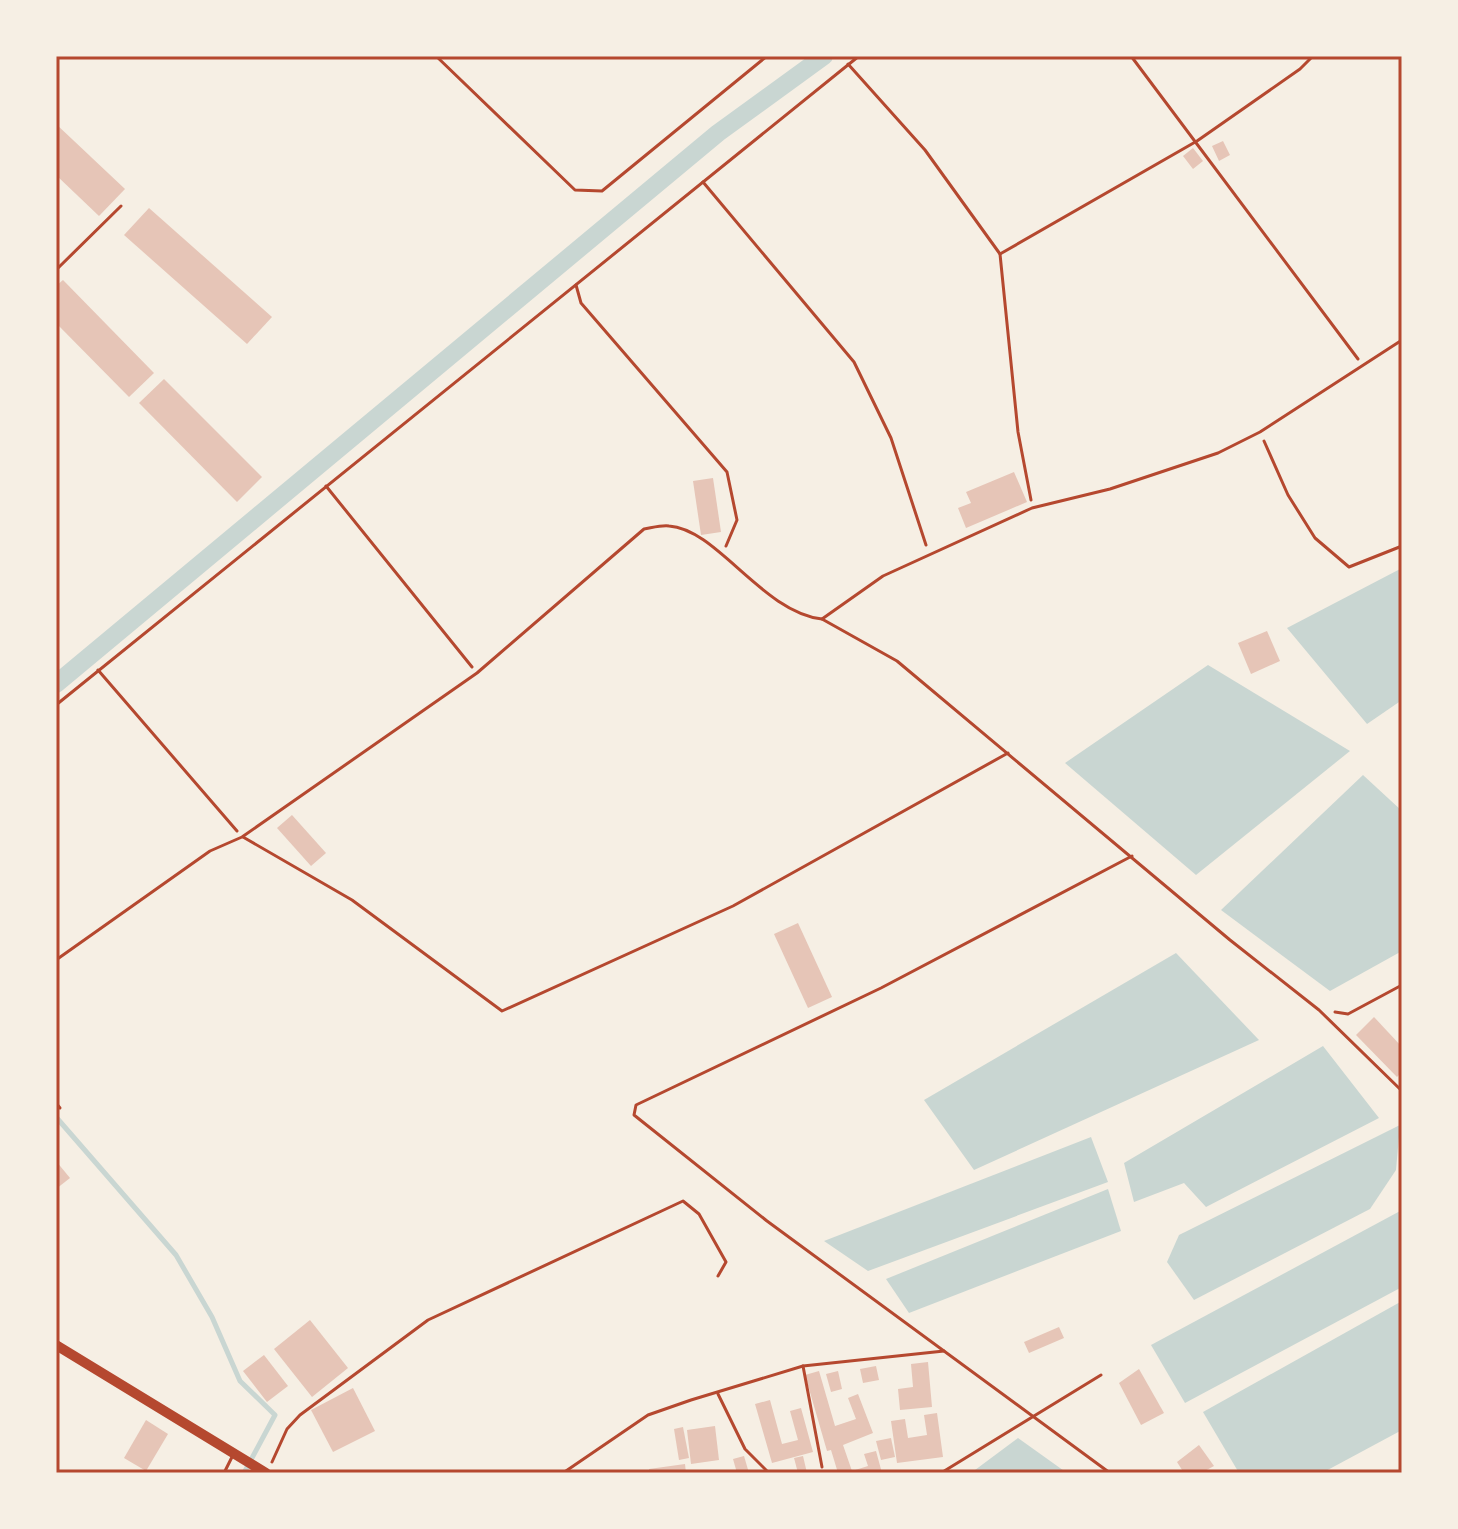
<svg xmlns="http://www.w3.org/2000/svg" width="1458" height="1529" viewBox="0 0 1458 1529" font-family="'Libre Baskerville',serif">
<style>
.water{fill:#c9d6d2}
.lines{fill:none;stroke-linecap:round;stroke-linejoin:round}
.stream{stroke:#c9d6d2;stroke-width:5}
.canal{stroke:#c9d6d2;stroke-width:18}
.building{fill:#e6c5b7}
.path{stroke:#b5482f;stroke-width:3}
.service{stroke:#b5482f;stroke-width:3}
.secondary{stroke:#b5482f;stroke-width:10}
.neatline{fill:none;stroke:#b5482f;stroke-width:3}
</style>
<rect width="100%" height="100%" fill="#f6efe4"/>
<g class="water">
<path d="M1402 568V700L1367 724 1287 628Z"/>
<path d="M1208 665 1350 751 1196 875 1065 763Z"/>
<path d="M1363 775 1402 811V951L1330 991 1221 910Z"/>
<path d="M1176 953 1259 1040 974 1170 924 1100Z"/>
<path d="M1323 1046 1379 1118 1206 1207 1184 1183 1134 1202 1124 1163Z"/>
<path d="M1400 1125 1396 1170 1370 1209 1194 1300 1167 1262 1179 1235Z"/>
<path d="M1091 1137 1108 1182 868 1271 824 1241Z"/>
<path d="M1108 1189 1121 1231 909 1313 886 1279Z"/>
<path d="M1402 1210V1287L1185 1403 1151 1345Z"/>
<path d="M1402 1301V1430L1322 1473H1239L1203 1412Z"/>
<path d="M1018 1438 1067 1473H971Z"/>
</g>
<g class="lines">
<path class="stream" d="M56 1117 176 1255 212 1317 240 1381 275 1415 244 1473"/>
<path class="canal" d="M56 684 718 133 824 56"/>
</g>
<g class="building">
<path d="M56 124 125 189 99 216 56 175Z"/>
<path d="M1223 141 1230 155 1219 161 1212 146Z"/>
<path d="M1193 148 1203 161 1193 169 1183 156Z"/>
<path d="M149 208 272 317 247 344 124 235Z"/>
<path d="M63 280 154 373 129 397 56 323V286Z"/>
<path d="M164 379 262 477 237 502 139 403Z"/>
<path d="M1014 472 1027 502 966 528 958 508 971 503 966 492Z"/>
<path d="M713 478 721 532 701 535 693 481Z"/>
<path d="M1267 631 1280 661 1251 674 1238 643Z"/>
<path d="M292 815 326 853 311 866 277 828Z"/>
<path d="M798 923 832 997 808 1008 774 934Z"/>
<path d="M1374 1017 1402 1047V1072L1397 1077 1356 1035Z"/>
<path d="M56 1161 70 1178 56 1189Z"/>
<path d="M310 1320 348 1368 312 1397 274 1349Z"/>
<path d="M1059 1327 1064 1338 1029 1353 1024 1342Z"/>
<path d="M264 1355 288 1386 267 1402 243 1371Z"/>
<path d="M928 1362 932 1407 900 1410 898 1389 913 1387 911 1364Z"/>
<path d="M876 1366 879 1380 863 1383 860 1369Z"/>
<path d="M1139 1369 1164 1413 1141 1425 1119 1383Z"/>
<path d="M819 1371 835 1426 856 1419 848 1398 858 1394 873 1433 843 1445 852 1471 868 1466 864 1454 876 1451 882 1473H838L831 1450 827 1451 805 1375Z"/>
<path d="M838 1371 842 1389 831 1392 826 1374Z"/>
<path d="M353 1388 375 1431 333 1452 311 1410Z"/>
<path d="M770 1400 782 1444 798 1440 790 1411 801 1408 813 1452 772 1463 755 1404Z"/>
<path d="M937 1413 943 1457 897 1463 891 1421 905 1419 908 1438 927 1435 924 1415Z"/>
<path d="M146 1420 168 1434 146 1471 124 1458Z"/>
<path d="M715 1426 719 1460 691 1464 687 1430Z"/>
<path d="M683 1427 689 1458 679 1460 674 1429Z"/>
<path d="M891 1438 895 1457 881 1460 876 1441Z"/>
<path d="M1199 1445 1214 1466 1201 1473H1184L1177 1462Z"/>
<path d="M744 1456 749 1473H737L733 1459Z"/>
<path d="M803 1456 807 1473H798L794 1458Z"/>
<path d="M685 1464 686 1473H649V1469Z"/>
</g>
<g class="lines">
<g class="path">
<path d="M436 56 575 190 602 191 767 56"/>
<path d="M1131 56 1358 359"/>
<path d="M848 64 925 150 1000 254 1018 432 1031 500"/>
<path d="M703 182 854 362 891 438 926 545"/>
<path d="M1000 254 1197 141 1300 69 1313 56"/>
<path d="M576 285 581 303 727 472 737 520 726 546"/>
<path d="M1264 441 1288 495 1315 538 1349 567 1402 546"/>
<path d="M326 486 472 667"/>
<path d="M98 670 237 831"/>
<path d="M56 705 859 56"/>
<path d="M1335 1012 1348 1014 1402 985"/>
<path d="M56 1103 60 1108"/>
<path d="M272 1462 287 1429 300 1415 428 1320 683 1201 699 1214 726 1262 718 1276"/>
</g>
<g class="service">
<path d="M56 270 121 206"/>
<path d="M822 619 897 661 1230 940 1319 1010 1402 1091"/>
<path d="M243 837 352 900 502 1011 733 906 1008 753"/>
<path d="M56 960 210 851 242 837 477 673 644 529C651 528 661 525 669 526 717 529 762 612 822 619L883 576 1032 508 1110 489 1218 453 1260 432 1402 340"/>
<path d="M803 1366 822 1467"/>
<path d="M718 1394 745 1449 769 1473"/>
<path d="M224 1473 233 1455"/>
<path d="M563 1473 648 1415 691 1400 803 1366 944 1351"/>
<path d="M941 1473 1101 1375"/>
<path d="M1110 1473 767 1221 634 1115 636 1105 881 988 1132 856"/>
</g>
<path class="secondary" d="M56 1345 266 1473"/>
</g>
<rect width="1458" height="1529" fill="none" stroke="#f6efe4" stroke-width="116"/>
<rect x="58" y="58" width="1342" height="1413" class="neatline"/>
</svg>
